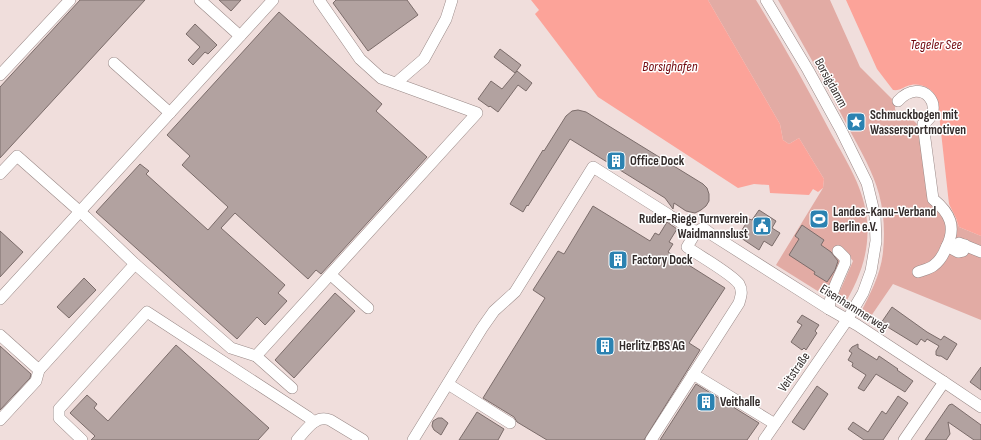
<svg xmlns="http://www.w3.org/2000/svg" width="981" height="440" viewBox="0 0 981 440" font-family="'Sofia Sans Condensed',sans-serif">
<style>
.green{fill:#e2aba4}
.water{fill:#fca399}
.building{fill:#b2a2a0;stroke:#7b6c6a}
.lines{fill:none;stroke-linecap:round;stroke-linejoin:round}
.minor-casing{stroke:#998987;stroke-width:12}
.minor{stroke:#fff;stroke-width:11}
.labels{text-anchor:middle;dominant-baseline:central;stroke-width:3;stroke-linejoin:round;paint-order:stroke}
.street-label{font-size:13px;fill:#332c2b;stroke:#fff}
.poi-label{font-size:13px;font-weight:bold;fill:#332c2b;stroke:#fff;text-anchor:start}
.water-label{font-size:14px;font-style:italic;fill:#71060c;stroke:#fff}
</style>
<rect width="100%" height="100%" fill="#f0dedc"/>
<g class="green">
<path d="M708 0H756C783 44 808 89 832 135 847 162 865 190 867 221 870 253 859 280 843 307L835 302 853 261 844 250V261L824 295 776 265 823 188 824 179 799 138 789 144 783 140 780 124Z"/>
<path d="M778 0H830L860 67 895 102V109L898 117 903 114H907L918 125 926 189C946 203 951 203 959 227L981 236V320L893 284 869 319 860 314C870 294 881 274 883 252 885 232 884 213 879 194 873 172 861 151 850 131 827 86 802 43 778 0Z"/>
</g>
<g class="water">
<path d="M531 0H708L780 124 783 140 789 144 799 138 824 179 823 188 818 192 813 189 809 195 770 193 769 185 754 184 738 188 598 97 535 14 539 10Z"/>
<path d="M846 0H981V236L959 227 956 218 949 204 939 114C941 97 929 82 911 85 904 86 901 91 893 90L877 69Z"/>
</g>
<g class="building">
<path d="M80 0H145L0 158V87Z"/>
<path d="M219 0H241L231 11Z"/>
<path d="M336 0H407L418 15 368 51 333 3Z"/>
<path d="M279 12 382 104 376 111 427 157 321 274 316 270 308 279 235 213 221 228 285 285 278 293 287 301 265 325 257 317 237 339 96 212 140 164 149 171 146 174 208 230 228 207 182 165 190 156 167 135Z"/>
<path d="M195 24 217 45 208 54 205 52 193 65 188 60 200 47 186 34Z"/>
<path d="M500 49 521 65 515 73 494 57Z"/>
<path d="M517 71 532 83 526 91 518 85 498 112 490 106 489 107 478 99 491 81 502 89Z"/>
<path d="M578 110 586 112 703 184 707 188 709 194V201L706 206 701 210 695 213 686 211 674 203 673 209 665 198 570 139 528 206 527 205 523 212 510 204 543 150 544 151 566 116 572 111Z"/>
<path d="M593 206 650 241 655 233 659 235 667 222 677 229 669 242 673 244 668 252 725 288 689 343 700 350 644 440H547L517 422 514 417 483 398 545 298 533 290 558 251 564 254Z"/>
<path d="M759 210 776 221 772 228 780 233 772 246 764 241 759 250 738 236 749 219 752 220Z"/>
<path d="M802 225 824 240 821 245 831 252 838 261 835 270 827 282 814 274 815 272 789 255 799 239 795 236Z"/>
<path d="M0 231 23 252 0 277Z"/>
<path d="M84 278 96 290 69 318 57 307Z"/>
<path d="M335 293 355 311 294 378 275 360Z"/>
<path d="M892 307 927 332 941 340 944 336 957 344 947 360 941 356H939L936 355V351L939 346 927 339 925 342 921 339 917 345 881 323Z"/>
<path d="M802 315 819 325 815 331 817 333 806 350 804 348 802 350 791 342 802 325 797 322Z"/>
<path d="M858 344V348L877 360 879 356 898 369 897 370 913 381 905 392 876 374 864 391 858 388 866 375 852 366 853 363 848 360 852 353 849 351 852 347Z"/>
<path d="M176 345 269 428 258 440H91L95 436 70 413 87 395 97 404 94 408 108 421Z"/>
<path d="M0 346 31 374 30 378 0 410Z"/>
<path d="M981 367V390L970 382Z"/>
<path d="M696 384 759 423 747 440H660Z"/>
<path d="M817 386 828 394 804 430 792 422Z"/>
<path d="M898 396 908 403 883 440H864L848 429 853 422 868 432 882 411 886 414Z"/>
<path d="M952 404 981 425V440H974L948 422 950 434 946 440H925L949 405Z"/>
<path d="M477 412 504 429 498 440H459Z"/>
<path d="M438 418H442L448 423 441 435 434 430 432 426 433 421Z"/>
</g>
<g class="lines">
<defs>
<g id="minor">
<path d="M200 0 240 36"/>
<path d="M114 63 170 113"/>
<path d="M0 75 70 0"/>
<path d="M396 83 424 59 446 19 452 0"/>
<path d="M898 101C922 75 948 108 923 124L933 199C950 213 957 227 946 248 943 256 940 261 933 266 929 269 923 270 918 272"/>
<path d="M0 174 17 156 86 217 135 264 231 348 256 356 477 113 381 78 360 59 319 0"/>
<path d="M672 217 696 232"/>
<path d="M959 243 981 252"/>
<path d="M947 246 958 252 963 251 965 245"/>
<path d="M331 275 368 308"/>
<path d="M0 299 273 0"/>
<path d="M829 309C830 293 839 278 845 263V258L838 251"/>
<path d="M0 335 39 370 135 264"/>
<path d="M256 356 292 388"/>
<path d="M693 374 775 424"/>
<path d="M448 384 510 423"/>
<path d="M0 420 36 381 39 370"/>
<path d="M82 440 59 418V409L147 312 308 417 314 422"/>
<path d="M297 440C306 430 316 414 330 420L363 440"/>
<path d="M413 440 482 328 494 311 515 292 593 167 669 215"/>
<path d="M651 440 739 303C741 296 743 291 739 284 732 274 698 255 687 247L696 232 703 228 711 234 829 309 857 325 944 382 981 407"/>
<path d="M764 440 847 320 863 293 871 271 876 241 875 216 867 183 841 130 808 70 766 0"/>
<path d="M904 440 944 382"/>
</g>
</defs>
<use href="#minor" class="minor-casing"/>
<use href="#minor" class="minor"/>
</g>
<defs>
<symbol id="sight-square" viewBox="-11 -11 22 22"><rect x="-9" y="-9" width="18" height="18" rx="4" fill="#2b82b1" stroke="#fff"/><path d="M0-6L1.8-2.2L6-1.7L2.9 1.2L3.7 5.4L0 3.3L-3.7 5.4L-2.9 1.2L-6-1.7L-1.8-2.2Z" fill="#fff"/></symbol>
<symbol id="building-square" viewBox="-11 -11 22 22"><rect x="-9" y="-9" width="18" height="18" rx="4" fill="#2b82b1" stroke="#fff"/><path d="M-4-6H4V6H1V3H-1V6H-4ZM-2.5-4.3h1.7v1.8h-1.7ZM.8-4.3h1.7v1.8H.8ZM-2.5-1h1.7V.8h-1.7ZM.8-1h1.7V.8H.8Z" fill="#fff"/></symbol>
<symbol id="stadium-square" viewBox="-11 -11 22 22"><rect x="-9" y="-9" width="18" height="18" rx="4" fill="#2b82b1" stroke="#fff"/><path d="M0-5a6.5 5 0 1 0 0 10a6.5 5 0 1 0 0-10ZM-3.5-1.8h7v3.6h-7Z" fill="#fff"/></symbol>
<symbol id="civic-square" viewBox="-11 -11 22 22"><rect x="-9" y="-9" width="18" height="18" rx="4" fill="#2b82b1" stroke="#fff"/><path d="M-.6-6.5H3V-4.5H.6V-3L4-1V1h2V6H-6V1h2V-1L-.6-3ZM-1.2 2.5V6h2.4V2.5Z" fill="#fff"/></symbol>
</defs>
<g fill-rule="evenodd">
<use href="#sight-square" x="845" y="111" width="22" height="22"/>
<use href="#building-square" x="605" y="150" width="22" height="22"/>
<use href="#stadium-square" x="808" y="208" width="22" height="22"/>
<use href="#civic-square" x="751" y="215" width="22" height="22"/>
<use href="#building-square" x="607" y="249" width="22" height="22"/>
<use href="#building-square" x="594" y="335" width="22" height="22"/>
<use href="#building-square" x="695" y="391" width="22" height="22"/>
</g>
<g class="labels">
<g class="street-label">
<text transform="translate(831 83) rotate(61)">Borsigdamm</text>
<text transform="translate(854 308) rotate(32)">Eisenhammerweg</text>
<text transform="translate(794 372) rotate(-55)">Veitstraße</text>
</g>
<g class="poi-label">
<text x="870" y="115">Schmuckbogen mit<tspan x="870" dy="15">Wassersportmotiven</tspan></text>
<text x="630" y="161">Office Dock</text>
<text x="833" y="212">Landes-Kanu-Verband<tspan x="833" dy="15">Berlin e.V.</tspan></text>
<text x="748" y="219" text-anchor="end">Ruder-Riege Turnverein<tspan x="748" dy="15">Waidmannslust</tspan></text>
<text x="632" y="260">Factory Dock</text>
<text x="619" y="346">Herlitz PBS AG</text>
<text x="720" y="402">Veithalle</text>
</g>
<g class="water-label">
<text x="936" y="44">Tegeler See</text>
<text x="670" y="66">Borsighafen</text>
</g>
</g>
</svg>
